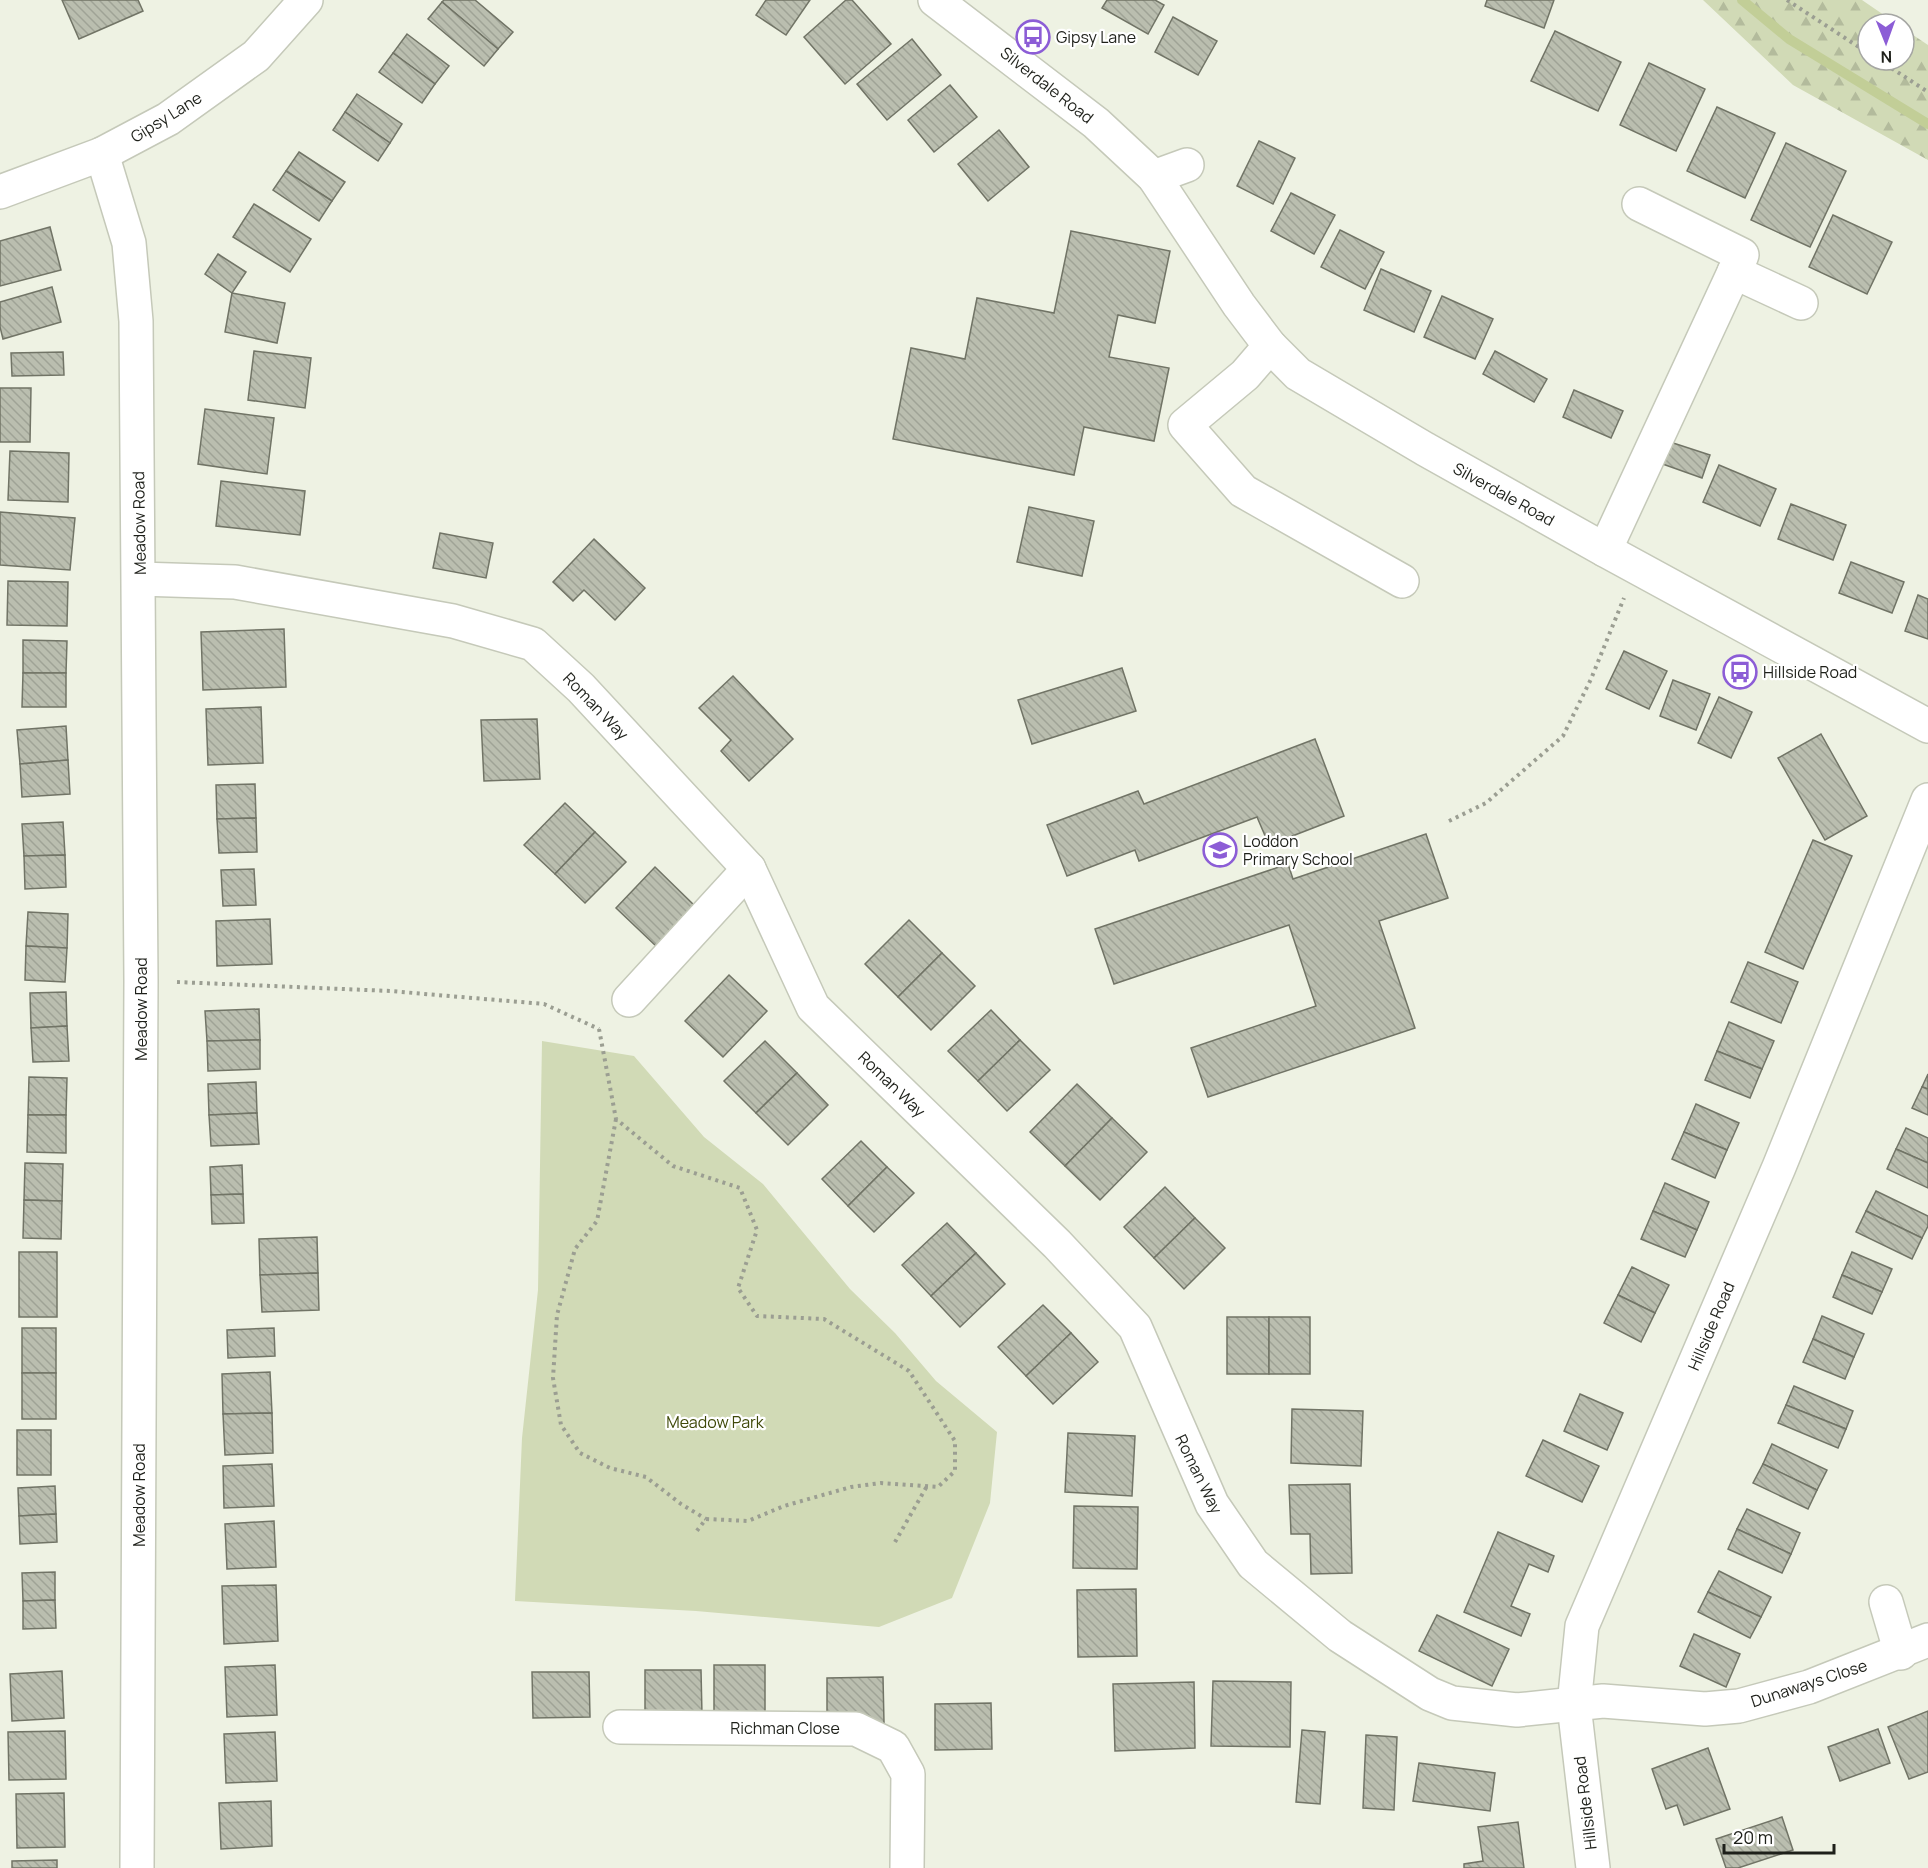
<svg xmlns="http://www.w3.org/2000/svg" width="1928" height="1868" viewBox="0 0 1928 1868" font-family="Manrope,sans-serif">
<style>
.forest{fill:url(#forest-firs)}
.park{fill:#d1dab6}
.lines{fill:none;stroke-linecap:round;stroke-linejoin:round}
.stream{stroke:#c2ce97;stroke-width:10}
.building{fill:url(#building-back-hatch);stroke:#717466;stroke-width:1.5}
.minor-casing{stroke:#c5c9b9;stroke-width:36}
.path{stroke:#9b9e92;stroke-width:4;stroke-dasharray:3 4.5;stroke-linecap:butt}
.minor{stroke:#fff;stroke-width:33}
.labels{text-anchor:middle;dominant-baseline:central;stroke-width:4.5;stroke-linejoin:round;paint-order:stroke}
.poi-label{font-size:16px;fill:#1e201a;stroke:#fff;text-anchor:start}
.street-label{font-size:16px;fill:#1e201a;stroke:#fff}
.park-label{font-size:16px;fill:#3f4909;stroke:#fff}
</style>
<defs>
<pattern id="forest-firs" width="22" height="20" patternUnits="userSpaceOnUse" patternTransform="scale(1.5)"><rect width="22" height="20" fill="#d1dab6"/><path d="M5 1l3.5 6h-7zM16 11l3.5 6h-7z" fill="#b3bb9c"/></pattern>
<pattern id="building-back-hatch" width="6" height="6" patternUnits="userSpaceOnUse" patternTransform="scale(1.5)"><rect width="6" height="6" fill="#babeaf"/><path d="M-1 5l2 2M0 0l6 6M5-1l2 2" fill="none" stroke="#9fa396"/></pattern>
</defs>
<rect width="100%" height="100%" fill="#eef2e3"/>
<path class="forest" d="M1703 0H1862L1897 24H1868V60H1904V29L1928 45V160L1793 85Z"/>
<path class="park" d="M542 1041 634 1056 704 1137 763 1184 850 1289 895 1333 936 1381 997 1432 990 1503 952 1598 879 1627 696 1611 515 1601 522 1438 538 1290Z"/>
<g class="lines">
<path class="stream" d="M1742 0 1789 39 1928 124"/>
</g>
<g class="building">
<path d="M62 0H138L143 11 79 39Z"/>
<path d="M444 0H475L513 32 498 49 442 2Z"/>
<path d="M766 0H810L786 35 756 15Z"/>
<path d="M846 0H852L891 44 845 84 804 37Z"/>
<path d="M1107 0H1155L1164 5 1148 34 1102 8Z"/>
<path d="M1487 0H1554L1544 28 1485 6Z"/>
<path d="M442 2 498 49 484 66 428 19Z"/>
<path d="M1173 17 1217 41 1198 75 1155 52Z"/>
<path d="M1555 31 1621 62 1598 111 1531 81Z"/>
<path d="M407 34 449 66 435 84 393 53Z"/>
<path d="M912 39 941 75 887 120 857 84Z"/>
<path d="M393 53 435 84 422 103 379 72Z"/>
<path d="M1649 63 1705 89 1676 151 1620 125Z"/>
<path d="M950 85 977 117 934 152 908 120Z"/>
<path d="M357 94 402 124 390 143 345 112Z"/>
<path d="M1717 107 1775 133 1745 198 1687 171Z"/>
<path d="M345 112 390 143 378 161 333 130Z"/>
<path d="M999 130 1029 167 988 201 958 164Z"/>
<path d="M1259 141 1295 158 1273 204 1237 186Z"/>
<path d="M1786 143 1846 171 1810 247 1751 220Z"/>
<path d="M299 152 345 182 332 201 286 171Z"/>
<path d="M286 171 332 201 319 221 273 190Z"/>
<path d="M1291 193 1335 215 1314 254 1271 231Z"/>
<path d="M254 204 311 239 290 272 233 237Z"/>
<path d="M1833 215 1892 242 1867 294 1809 267Z"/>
<path d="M50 227 61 270 0 286V241Z"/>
<path d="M1340 230 1384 252 1365 289 1321 267Z"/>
<path d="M1071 231 1170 251 1155 323 1118 315 1109 357 1169 368 1154 441 1084 427 1074 475 893 439 911 348 965 359 977 298 1054 313Z"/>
<path d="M218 254 246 272 232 293 205 274Z"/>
<path d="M1381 269 1431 291 1414 332 1364 310Z"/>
<path d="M52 287 61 322 3 339 0 327V302Z"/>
<path d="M232 293 285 303 277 343 225 332Z"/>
<path d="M1442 296 1493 319 1475 359 1424 337Z"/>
<path d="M254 351 311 358 305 408 248 400Z"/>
<path d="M1495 351 1547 379 1534 402 1483 374Z"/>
<path d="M63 352 64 375 12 376 11 353Z"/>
<path d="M0 388H31L30 442H0Z"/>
<path d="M1574 390 1623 411 1611 438 1563 417Z"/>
<path d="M205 409 274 418 267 474 198 464Z"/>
<path d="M1664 440 1710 455 1702 478 1657 462Z"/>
<path d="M10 451 69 453 68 502 8 500Z"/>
<path d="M1719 465 1776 489 1760 526 1703 502Z"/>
<path d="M221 481 305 491 300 535 216 526Z"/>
<path d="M1791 504 1846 525 1833 560 1778 539Z"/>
<path d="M1029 507 1094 521 1082 576 1017 562Z"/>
<path d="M0 512 75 518 70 570 0 565Z"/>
<path d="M440 533 493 543 486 578 433 568Z"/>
<path d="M594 539 645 588 615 620 584 590 573 601 553 582Z"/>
<path d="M1851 562 1904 582 1892 613 1839 593Z"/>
<path d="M8 581 68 582 67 626 7 625Z"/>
<path d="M1918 595 1928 599V639L1905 631Z"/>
<path d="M284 629 286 687 203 690 201 632Z"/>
<path d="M23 640 67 641 66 673H23Z"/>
<path d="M1624 651 1667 671 1649 709 1606 689Z"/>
<path d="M1122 668 1136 711 1032 744 1018 700Z"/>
<path d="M23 673H66V707H22Z"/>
<path d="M733 676 793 739 749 781 721 751 731 740 699 708Z"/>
<path d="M1673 680 1710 694 1696 730 1660 716Z"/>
<path d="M1719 697 1752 712 1731 758 1698 743Z"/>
<path d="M261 707 263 763 208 765 206 709Z"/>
<path d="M537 719 540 779 484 781 481 720Z"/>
<path d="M66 726 68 760 20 764 17 730Z"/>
<path d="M1821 734 1867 816 1825 840 1778 758Z"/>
<path d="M1315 739 1344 816 1269 845 1257 817 1139 861 1135 850 1067 876 1047 825 1138 791 1144 804Z"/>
<path d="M68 760 70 794 22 797 20 764Z"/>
<path d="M255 784 256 818 217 819 216 785Z"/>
<path d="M565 803 595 832 555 874 524 845Z"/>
<path d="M256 818 257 852 219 853 217 819Z"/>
<path d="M63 822 65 855 24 856 22 824Z"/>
<path d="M595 832 626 862 585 903 555 874Z"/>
<path d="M1426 834 1448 898 1379 921 1415 1028 1208 1097 1191 1048 1316 1006 1289 925 1114 984 1095 929 1288 864 1293 879Z"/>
<path d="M1813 840 1852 856 1803 969 1765 952Z"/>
<path d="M65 855 66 887 25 889 24 856Z"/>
<path d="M655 867 696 907 657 947 616 908Z"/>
<path d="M254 869 256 905 223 906 221 870Z"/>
<path d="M28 912 68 914 67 948 26 946Z"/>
<path d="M270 919 272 964 217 966 216 921Z"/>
<path d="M909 920 942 953 898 997 865 964Z"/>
<path d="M26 946 67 948 65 982 25 980Z"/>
<path d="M942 953 975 986 931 1030 898 997Z"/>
<path d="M1748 962 1798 982 1781 1023 1731 1002Z"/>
<path d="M729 975 767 1011 723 1057 685 1021Z"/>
<path d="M66 992 67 1026 31 1028 30 993Z"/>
<path d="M259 1009 260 1040 207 1041 205 1011Z"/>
<path d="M991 1010 1020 1040 978 1081 948 1051Z"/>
<path d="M1729 1022 1774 1041 1762 1069 1717 1051Z"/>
<path d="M67 1026 69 1061 33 1062 31 1028Z"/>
<path d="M260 1040V1069L208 1071 207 1041Z"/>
<path d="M1020 1040 1050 1070 1007 1111 978 1081Z"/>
<path d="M765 1041 797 1073 756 1113 724 1081Z"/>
<path d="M1717 1051 1762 1069 1750 1098 1705 1080Z"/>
<path d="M797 1073 828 1105 788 1145 756 1113Z"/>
<path d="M1928 1074V1089L1922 1087Z"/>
<path d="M29 1077 67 1078 66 1115H28Z"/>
<path d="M256 1082 257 1113 209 1115 208 1084Z"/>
<path d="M1077 1084 1112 1118 1065 1166 1030 1132Z"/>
<path d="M1922 1087 1928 1089V1115L1912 1108Z"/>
<path d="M1696 1104 1739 1123 1727 1150 1684 1132Z"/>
<path d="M257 1113 259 1144 211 1146 209 1115Z"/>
<path d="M28 1115H66V1153L27 1152Z"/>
<path d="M1112 1118 1147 1152 1100 1200 1065 1166Z"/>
<path d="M1906 1128 1928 1138V1163L1896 1149Z"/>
<path d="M1684 1132 1727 1150 1715 1178 1672 1159Z"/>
<path d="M861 1141 887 1167 848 1206 822 1179Z"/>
<path d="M1896 1149 1928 1163V1188L1887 1169Z"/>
<path d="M25 1163 63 1164 62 1201 24 1200Z"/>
<path d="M242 1165 243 1194 211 1195 210 1167Z"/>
<path d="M887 1167 914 1193 874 1232 848 1206Z"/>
<path d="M1665 1183 1709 1202 1697 1230 1653 1211Z"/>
<path d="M1165 1187 1195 1218 1154 1258 1124 1227Z"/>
<path d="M1876 1191 1928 1216V1226L1922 1238 1866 1211Z"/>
<path d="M243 1194 244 1223 212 1224 211 1195Z"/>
<path d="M24 1200 62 1201 61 1239 23 1238Z"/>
<path d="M1653 1211 1697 1230 1685 1257 1641 1239Z"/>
<path d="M1866 1211 1922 1238 1912 1259 1856 1232Z"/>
<path d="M1195 1218 1225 1248 1184 1289 1154 1258Z"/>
<path d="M947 1223 976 1253 931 1296 902 1265Z"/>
<path d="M317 1237 318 1273 260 1275 259 1239Z"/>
<rect x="19" y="1252" width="38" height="65"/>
<path d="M1852 1252 1892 1269 1882 1292 1842 1275Z"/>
<path d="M976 1253 1005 1284 960 1327 931 1296Z"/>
<path d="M1632 1267 1669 1285 1655 1313 1618 1295Z"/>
<path d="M318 1273 319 1310 262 1312 260 1275Z"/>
<path d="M1842 1275 1882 1292 1872 1314 1833 1297Z"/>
<path d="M1618 1295 1655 1313 1641 1342 1604 1323Z"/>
<path d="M1043 1305 1071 1333 1026 1376 998 1347Z"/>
<path d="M1822 1316 1864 1334 1854 1357 1813 1339Z"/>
<rect x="1227" y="1317" width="42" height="57"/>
<rect x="1269" y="1317" width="41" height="57"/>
<rect x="22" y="1328" width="34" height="45"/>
<path d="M274 1328 275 1356 228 1358 227 1330Z"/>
<path d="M1071 1333 1098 1362 1053 1404 1026 1376Z"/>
<path d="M1813 1339 1854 1357 1845 1379 1803 1362Z"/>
<path d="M270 1372 272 1413 223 1414 222 1374Z"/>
<rect x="22" y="1373" width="34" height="46"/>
<path d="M1794 1386 1853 1411 1846 1429 1786 1405Z"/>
<path d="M1580 1394 1623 1413 1607 1450 1564 1431Z"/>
<path d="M1786 1405 1846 1429 1838 1448 1778 1423Z"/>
<path d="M1292 1409 1363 1411 1361 1466 1291 1463Z"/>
<path d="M272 1413 273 1453 225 1455 223 1414Z"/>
<rect x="17" y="1430" width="34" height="45"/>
<path d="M1068 1433 1135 1436 1132 1496 1065 1492Z"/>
<path d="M1543 1440 1599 1466 1582 1502 1526 1476Z"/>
<path d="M1772 1444 1827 1470 1817 1490 1763 1464Z"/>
<path d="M272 1464 274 1506 224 1508 223 1466Z"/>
<path d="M1763 1464 1817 1490 1808 1509 1753 1483Z"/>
<path d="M1350 1484 1352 1573 1311 1574 1310 1534H1291L1289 1485Z"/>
<path d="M55 1486 56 1514 19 1516 18 1488Z"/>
<path d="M1074 1506 1138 1507 1137 1569 1073 1568Z"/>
<path d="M1747 1509 1800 1533 1791 1554 1737 1529Z"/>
<path d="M56 1514 57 1542 20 1544 19 1516Z"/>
<path d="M274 1521 276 1567 227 1569 225 1524Z"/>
<path d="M1737 1529 1791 1554 1782 1573 1728 1549Z"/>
<path d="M1498 1532 1554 1556 1548 1572 1529 1564 1511 1606 1530 1614 1521 1636 1464 1612Z"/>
<path d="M1719 1571 1771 1597 1761 1617 1708 1592Z"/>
<path d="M55 1572V1600L23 1601 22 1573Z"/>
<path d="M276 1585 278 1641 224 1644 222 1586Z"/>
<path d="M1136 1589 1137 1656 1078 1657 1077 1590Z"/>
<path d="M1708 1592 1761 1617 1750 1638 1698 1612Z"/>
<path d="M55 1600 56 1628 23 1629V1601Z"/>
<path d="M1437 1615 1509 1649 1492 1686 1419 1651Z"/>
<path d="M1694 1634 1740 1654 1726 1687 1680 1666Z"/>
<path d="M275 1665 277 1715 227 1717 225 1667Z"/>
<rect x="714" y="1665" width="51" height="48"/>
<path d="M645 1670H701L702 1715 645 1716Z"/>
<path d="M62 1671 64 1718 12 1721 10 1674Z"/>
<path d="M532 1672H589L590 1717 533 1718Z"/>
<path d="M883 1677 884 1723H827V1678Z"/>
<path d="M1213 1681 1291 1682 1290 1747 1211 1746Z"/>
<path d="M1194 1682 1195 1748 1115 1751 1113 1684Z"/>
<path d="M991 1703 992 1749 935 1750V1704Z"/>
<path d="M1928 1711V1772L1909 1779 1888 1727Z"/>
<path d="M1878 1729 1890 1763 1840 1781 1828 1747Z"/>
<path d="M1302 1730 1325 1732 1320 1804 1296 1802Z"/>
<path d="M65 1731 66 1779 9 1780 8 1732Z"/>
<path d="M275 1732 277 1781 226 1783 224 1734Z"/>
<path d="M1366 1735 1397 1737 1394 1810 1363 1808Z"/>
<path d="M1708 1748 1730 1809 1684 1825 1677 1805 1666 1809 1652 1769Z"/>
<path d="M1419 1763 1495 1773 1490 1811 1413 1801Z"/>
<path d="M64 1793 65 1847 17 1848 16 1794Z"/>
<path d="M271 1801 272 1846 221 1849 219 1803Z"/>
<path d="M1782 1817 1793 1850 1738 1868H1726L1716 1839Z"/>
<path d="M1518 1822 1524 1868H1464V1864L1483 1861 1478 1827Z"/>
<path d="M57 1860V1868H12V1861Z"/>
</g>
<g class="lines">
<defs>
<g id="minor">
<path d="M935 0 1096 123 1154 177 1239 305 1270 346 1298 374 1425 449 1605 550 1928 726"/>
<path d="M102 154 129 243 136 321 141 981 137 1868"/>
<path d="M1154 177 1187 165"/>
<path d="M0 192 102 154 168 119 256 56 306 0"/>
<path d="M1734 272 1801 303"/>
<path d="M1270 346 1245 375 1185 425 1243 491 1402 581"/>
<path d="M1605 550 1742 255 1639 204"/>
<path d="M139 579 235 582 453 621 533 644 581 688 749 869 813 1007 1057 1244 1135 1327 1212 1504 1253 1564 1340 1636 1430 1694 1452 1703 1517 1710 1603 1701 1705 1709 1739 1706 1809 1687 1928 1640"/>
<path d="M629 1000 749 869"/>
<path d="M1886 1602 1901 1653"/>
<path d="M620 1727 856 1729 893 1747 908 1774 907 1868"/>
<path d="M1593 1868 1574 1705 1582 1626 1779 1167 1928 800"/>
</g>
</defs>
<use href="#minor" class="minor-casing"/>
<g class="path">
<path d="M1787 0 1868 53"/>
<path d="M1879 60 1928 92"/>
<path d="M1449 821 1486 803 1563 736 1591 679 1624 598"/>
<path d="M177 982 390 991 544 1004 599 1029"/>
<path d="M599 1029 616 1119 673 1166 740 1188 757 1230 738 1288 757 1316 824 1319 909 1371 955 1441V1471L938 1487 881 1483 851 1487 784 1506 748 1521 706 1519 696 1532"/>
<path d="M616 1119 597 1221 575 1249 557 1315 553 1378 561 1425 580 1453 610 1468 646 1477 681 1504 706 1519"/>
<path d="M895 1542 927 1486"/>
</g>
<use href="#minor" class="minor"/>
</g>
<defs>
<symbol id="bus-ring" viewBox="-11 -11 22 22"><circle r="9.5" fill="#fff" stroke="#8c5dd6" stroke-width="1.5"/><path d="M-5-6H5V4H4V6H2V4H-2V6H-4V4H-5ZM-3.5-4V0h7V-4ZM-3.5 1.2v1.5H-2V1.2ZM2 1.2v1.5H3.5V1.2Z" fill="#8c5dd6"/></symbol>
<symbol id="school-ring" viewBox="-11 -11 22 22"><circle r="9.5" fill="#fff" stroke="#8c5dd6" stroke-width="1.5"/><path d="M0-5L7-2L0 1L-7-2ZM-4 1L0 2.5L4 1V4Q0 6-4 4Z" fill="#8c5dd6"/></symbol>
</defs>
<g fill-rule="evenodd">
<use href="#bus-ring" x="1014" y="18" width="38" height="38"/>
<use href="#bus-ring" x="1721" y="653" width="38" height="38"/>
<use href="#school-ring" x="1201" y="831" width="38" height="38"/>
</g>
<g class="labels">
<g class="poi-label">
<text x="1056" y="37">Gipsy Lane</text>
<text x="1763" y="672">Hillside Road</text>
<text x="1243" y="841">Loddon<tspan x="1243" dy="18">Primary School</tspan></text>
</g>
<g class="street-label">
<text transform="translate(1047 85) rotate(38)">Silverdale Road</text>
<text transform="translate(166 117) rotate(-32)">Gipsy Lane</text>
<text transform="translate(1504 494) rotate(29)">Silverdale Road</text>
<text transform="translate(139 523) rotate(-91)">Meadow Road</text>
<text transform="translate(596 706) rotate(46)">Roman Way</text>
<text transform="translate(141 1009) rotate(-90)">Meadow Road</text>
<text transform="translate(892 1084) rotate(44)">Roman Way</text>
<text transform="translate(1711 1326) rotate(-67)">Hillside Road</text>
<text transform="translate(1199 1474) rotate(64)">Roman Way</text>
<text transform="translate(139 1495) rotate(-90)">Meadow Road</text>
<text transform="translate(1809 1683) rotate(-18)">Dunaways Close</text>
<text x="785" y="1728">Richman Close</text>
<text transform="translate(1585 1803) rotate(-97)">Hillside Road</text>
</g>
<g class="park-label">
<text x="715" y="1422">Meadow Park</text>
</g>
</g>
<g transform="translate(1886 42) rotate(179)"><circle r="28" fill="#ffffff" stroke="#a5a6a3" stroke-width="1.5"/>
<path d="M0-4.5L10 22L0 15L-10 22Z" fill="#8c5dd6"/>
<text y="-9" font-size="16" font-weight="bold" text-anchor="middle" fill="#1e201a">N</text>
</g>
<path d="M1724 1844v9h110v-9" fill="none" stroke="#1e201a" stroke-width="3"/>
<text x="1733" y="1844" font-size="18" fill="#1e201a" stroke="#ffffff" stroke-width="4.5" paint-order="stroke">20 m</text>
</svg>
